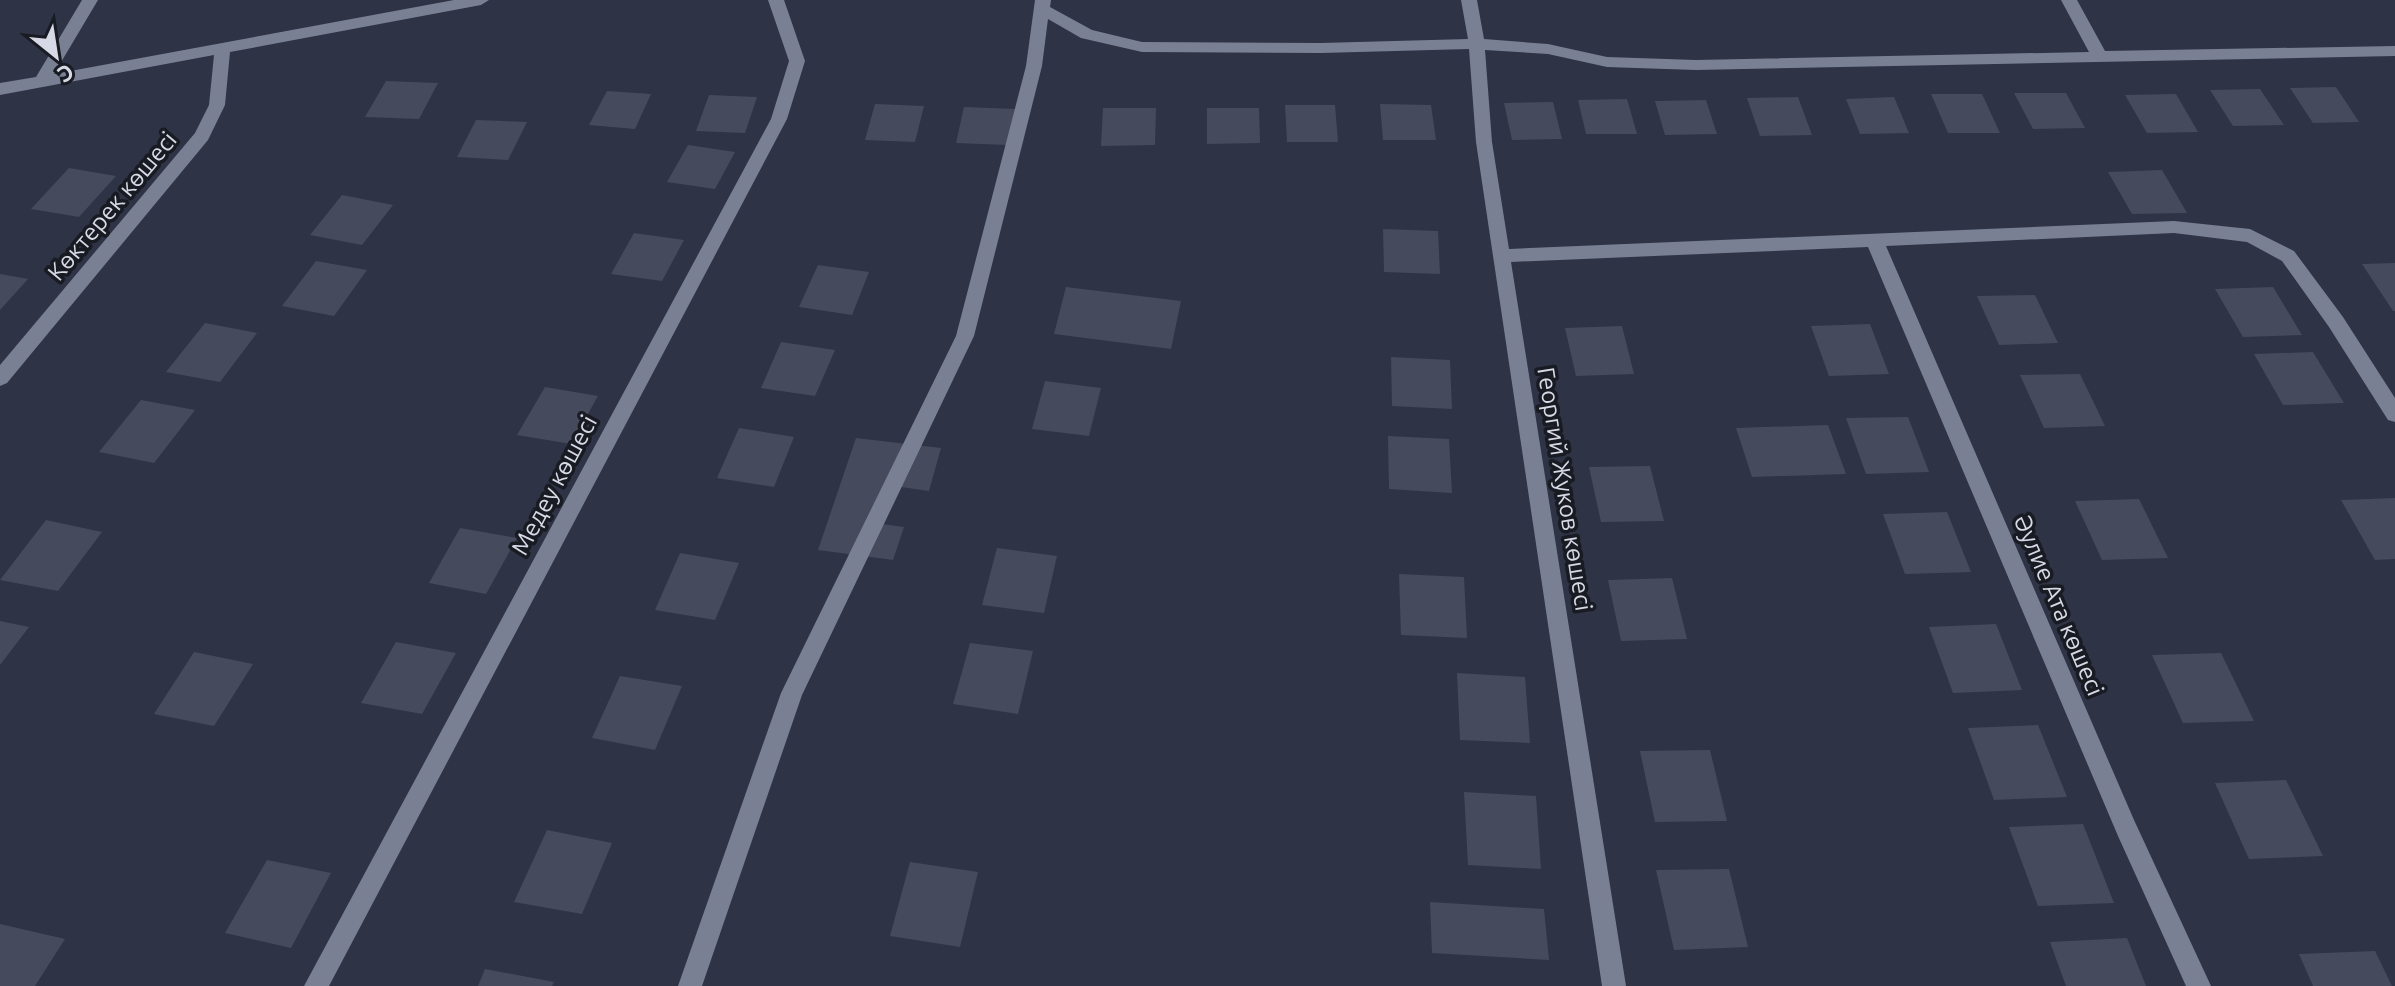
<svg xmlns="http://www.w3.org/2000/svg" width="2395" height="986" viewBox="0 0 2395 986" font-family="Ubuntu,sans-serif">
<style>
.building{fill:#454b5d}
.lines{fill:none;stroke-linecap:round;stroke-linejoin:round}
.minor{fill:#7a8094;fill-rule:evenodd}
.labels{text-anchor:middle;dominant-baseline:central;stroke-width:7;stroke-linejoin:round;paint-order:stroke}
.street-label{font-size:24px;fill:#d7dae6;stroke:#191b23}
</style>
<rect width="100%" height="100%" fill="#2e3345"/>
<g class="building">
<path d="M386 81 438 83 419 119 365 117Z"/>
<path d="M2336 87 2359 122 2313 123 2290 88Z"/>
<path d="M2260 89 2284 125 2233 126 2210 90Z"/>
<path d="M607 91 651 94 635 129 589 125Z"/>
<path d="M2014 93H2066L2085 128 2033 129Z"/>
<path d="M1931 94H1982L2000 133H1948Z"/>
<path d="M2176 94 2198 132 2147 133 2125 95Z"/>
<path d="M709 95 757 97 745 133 696 131Z"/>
<path d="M1798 97 1812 135 1760 136 1747 98Z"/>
<path d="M1894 97 1909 133 1860 134 1846 99Z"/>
<path d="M1627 99 1637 134H1586L1578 100Z"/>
<path d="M1706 100 1717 134 1665 135 1655 101Z"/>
<path d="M1553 102 1562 139 1512 140 1504 103Z"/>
<path d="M875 104 924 106 915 142 865 140Z"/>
<path d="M1380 104 1431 105 1436 140H1383Z"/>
<path d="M1285 105H1335L1338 142H1287Z"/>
<path d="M964 107 1015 109 1007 145 956 143Z"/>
<path d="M1103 108H1156L1155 145 1101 146Z"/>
<path d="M1207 108H1259L1260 143 1207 144Z"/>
<path d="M476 120 527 122 508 160 457 157Z"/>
<path d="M688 145 735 152 715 189 667 182Z"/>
<path d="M69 168 116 176 79 217 31 209Z"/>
<path d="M2162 170 2187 213 2132 214 2108 172Z"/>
<path d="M342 195 393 205 362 245 310 235Z"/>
<path d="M1383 229 1438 231 1440 274 1384 272Z"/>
<path d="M634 233 684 240 662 281 611 274Z"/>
<path d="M316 261 367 270 334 316 282 306Z"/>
<path d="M2395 263V311H2393L2362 264Z"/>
<path d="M818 265 869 272 852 315 799 307Z"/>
<path d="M0 274 28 279 0 310Z"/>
<path d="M1066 287 1181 301 1171 349 1054 334Z"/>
<path d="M2273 287 2302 335 2243 337 2215 289Z"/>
<path d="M2035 295 2058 343 1999 345 1977 296Z"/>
<path d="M205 323 257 333 220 382 166 372Z"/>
<path d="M1870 324 1889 374 1829 376 1811 326Z"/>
<path d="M1622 326 1634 374 1576 376 1565 328Z"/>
<path d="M781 342 835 350 815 396 761 388Z"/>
<path d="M2313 352 2344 403 2283 405 2254 354Z"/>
<path d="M1391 357 1450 360 1452 409 1392 406Z"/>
<path d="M2080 374 2105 426 2044 428 2020 375Z"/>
<path d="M1045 381 1101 388 1089 436 1032 429Z"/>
<path d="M545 387 598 396 571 444 517 435Z"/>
<path d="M141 400 195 410 154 463 99 452Z"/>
<path d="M1908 417 1929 472 1866 474 1846 418Z"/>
<path d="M1828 425 1846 474 1752 477 1736 428Z"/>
<path d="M739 428 794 437 774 487 717 478Z"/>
<path d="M1388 436 1449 439 1452 493 1389 489Z"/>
<path d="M856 438 941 448 929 491 894 486 882 524 904 527 893 560 818 550Z"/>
<path d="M1650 466 1664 521 1601 522 1589 467Z"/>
<path d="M2395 498V559L2375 560 2341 500Z"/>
<path d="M2139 499 2168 558 2102 560 2075 501Z"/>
<path d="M1947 512 1971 572 1905 574 1883 514Z"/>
<path d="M46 520 102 532 58 591 0 580Z"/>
<path d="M460 528 517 538 486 594 429 583Z"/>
<path d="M997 548 1057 556 1044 613 982 605Z"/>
<path d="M680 553 739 563 715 620 655 610Z"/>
<path d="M1399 574 1464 577 1467 638 1401 635Z"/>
<path d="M1672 578 1687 639 1621 641 1608 580Z"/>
<path d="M0 621 29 627 0 665Z"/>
<path d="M1996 624 2022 690 1953 693 1929 627Z"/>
<path d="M396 642 456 653 422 714 361 703Z"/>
<path d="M970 643 1033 651 1018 714 953 704Z"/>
<path d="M194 652 253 664 214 726 154 714Z"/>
<path d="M2221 653 2254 721 2183 723 2152 655Z"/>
<path d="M1457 673 1525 677 1530 743 1460 740Z"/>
<path d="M620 676 682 686 655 750 592 738Z"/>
<path d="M2038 725 2067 797 1994 800 1968 728Z"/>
<path d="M1710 750 1727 821 1655 822 1640 751Z"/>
<path d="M2286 780 2323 856 2249 859 2215 783Z"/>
<path d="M1464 792 1536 796 1541 869 1468 865Z"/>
<path d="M2083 824 2114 903 2038 906 2009 827Z"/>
<path d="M547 830 612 843 582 914 514 902Z"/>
<path d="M267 860 331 873 291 948 225 933Z"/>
<path d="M910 862 978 872 960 947 890 936Z"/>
<path d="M1729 869 1748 947 1674 950 1656 870Z"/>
<path d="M1430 902 1544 909 1549 960 1432 953Z"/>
<path d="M0 924 65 939 35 986H0Z"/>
<path d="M2127 938 2146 986H2066L2050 942Z"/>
<path d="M2375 951 2392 986H2313L2299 954Z"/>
<path d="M485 969 554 982 552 986H478Z"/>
</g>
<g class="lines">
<g class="minor">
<path d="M82 0H98L54 74 454 0H489L481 5 230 52 225 105 208 140 7 383 0 386V365L195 133 209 105 214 55 0 95V83L36 77Z"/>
<path d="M768 0H784L805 61 787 119 329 986H304L771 119 789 61Z"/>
<path d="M1035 0H1051L1050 7 1092 30 1142 42 1321 43 1468 39 1461 0H1477L1484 39 1548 44 1607 57 1696 60 2089 52 2061 0H2077L2105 51 2395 46V56L1696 70 1607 67 1548 54 1485 50 1492 142 1509 249 2174 221 2250 229 2294 251 2343 317 2395 398V422L2388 420 2329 327 2282 261 2247 242 2174 233 1886 246 2134 820 2211 986H2186L2118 836 1868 247 1511 262 1626 986H1602L1476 142 1469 49 1321 53 1142 52 1081 38 1048 19 1042 66 974 336 802 695 702 986H678L781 693 956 336 1026 66Z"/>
</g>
</g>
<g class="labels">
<g class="street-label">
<text transform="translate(112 206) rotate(-50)">Көктерек көшесі</text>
<text transform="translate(554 485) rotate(-62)">Медеу көшесі</text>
<text transform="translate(1565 489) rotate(81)">Георгий Жуков көшесі</text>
<text transform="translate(2059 605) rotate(67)">Әулие Ата көшесі</text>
</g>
</g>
<g transform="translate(56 56) rotate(150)" stroke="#191b23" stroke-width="6" paint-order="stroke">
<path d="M0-6L14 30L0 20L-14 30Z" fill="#d7dae6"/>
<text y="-12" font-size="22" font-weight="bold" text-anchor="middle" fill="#d7dae6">С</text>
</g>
</svg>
